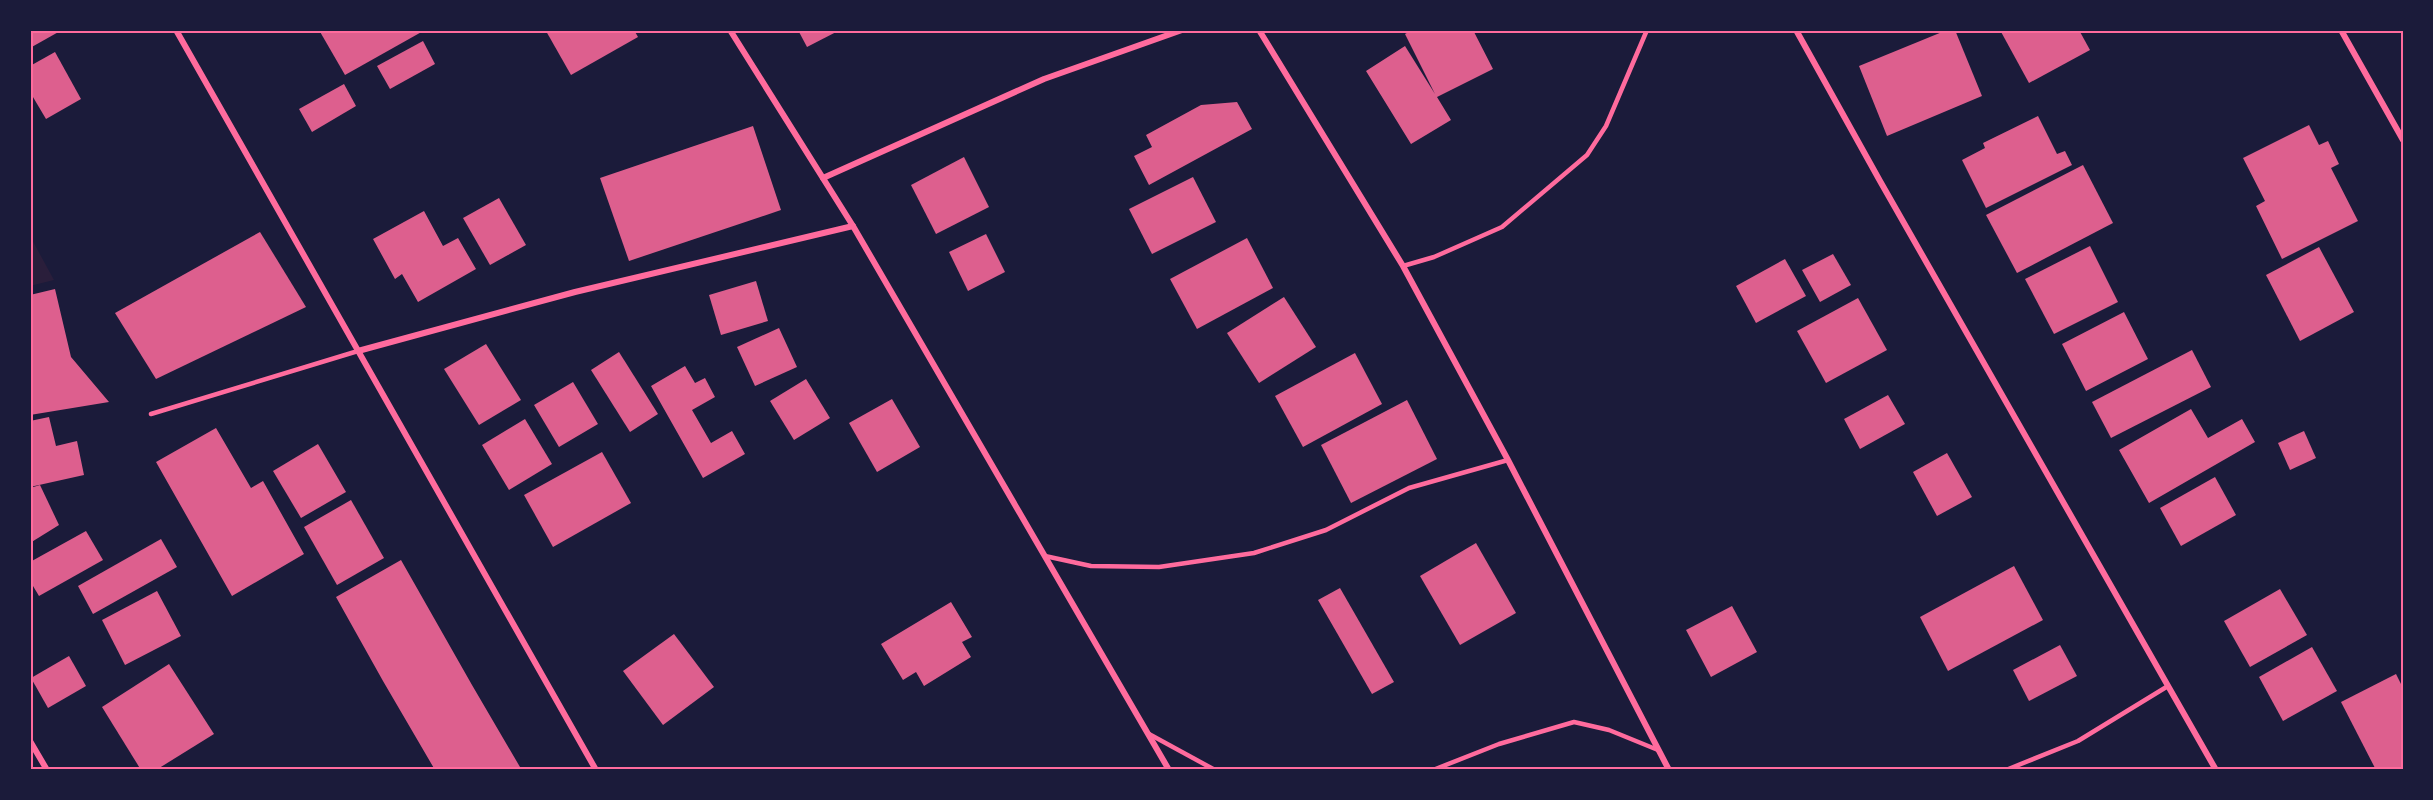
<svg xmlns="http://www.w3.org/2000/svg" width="2433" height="800" viewBox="0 0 2433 800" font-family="'Work Sans',sans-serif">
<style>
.green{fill:#2a1e3b}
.building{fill:#dd5f8e}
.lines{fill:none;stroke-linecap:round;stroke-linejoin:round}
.service{stroke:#ff6b9d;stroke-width:4.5}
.minor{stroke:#ff6b9d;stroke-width:6}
.neatline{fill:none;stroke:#ff6b9d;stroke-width:2}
</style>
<rect width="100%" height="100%" fill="#1b1b3a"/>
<path class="green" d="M30 236 54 280 30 286Z"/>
<g class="building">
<path d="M30 30H62L30 48Z"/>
<path d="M319 30H425L345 75Z"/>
<path d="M548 30H634L638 37 571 75 546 31Z"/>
<path d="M798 30H840L807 47Z"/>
<path d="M1412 30H1473L1493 69 1437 97 1451 120 1411 144 1366 71 1405 46 1435 94 1405 34Z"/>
<path d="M1947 30H1955L1982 96 1887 136 1859 66Z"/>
<path d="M2000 30H2079L2090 50 2029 83Z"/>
<path d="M423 41 435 64 390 89 377 66Z"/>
<path d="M55 52 81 99 46 119 30 92V66Z"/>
<path d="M344 84 356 106 312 132 299 109Z"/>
<path d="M1237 102 1252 129 1149 185 1134 156 1152 147 1146 135 1201 105Z"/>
<path d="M2038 116 2057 154 2065 151 2072 165 1986 208 1962 160 1985 148 1983 143Z"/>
<path d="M2309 125 2319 145 2328 141 2339 164 2331 168 2358 221 2282 259 2256 206 2265 201 2243 158Z"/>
<path d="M753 126 781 210 629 261 600 178Z"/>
<path d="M964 157 989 207 936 234 911 185Z"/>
<path d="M2083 165 2113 223 2017 273 1986 215Z"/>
<path d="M1193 177 1216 222 1152 254 1129 209Z"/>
<path d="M499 198 526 245 490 265 463 218Z"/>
<path d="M424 211 443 246 458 238 476 269 418 302 402 274 395 279 373 239Z"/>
<path d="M260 232 306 307 156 379 115 313Z"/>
<path d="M986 234 1005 272 968 291 949 252Z"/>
<path d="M1247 238 1273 288 1197 329 1170 279Z"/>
<path d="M2090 246 2118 302 2054 334 2025 279Z"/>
<path d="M2319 247 2354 312 2300 341 2266 275Z"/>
<path d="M1833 254 1851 285 1820 302 1802 270Z"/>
<path d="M1785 259 1806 296 1756 323 1736 286Z"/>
<path d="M756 281 768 321 721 335 709 295Z"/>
<path d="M55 289 71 357 109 402 30 415V295Z"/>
<path d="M1284 297 1316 347 1259 383 1227 333Z"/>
<path d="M1858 298 1887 350 1826 383 1797 331Z"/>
<path d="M2124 312 2148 359 2086 391 2062 344Z"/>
<path d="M779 328 797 367 755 386 737 347Z"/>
<path d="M486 344 521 400 479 425 444 369Z"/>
<path d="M2192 350 2211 387 2111 438 2092 402Z"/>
<path d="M619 352 658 414 630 432 591 370Z"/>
<path d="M1355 353 1382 404 1303 447 1275 396Z"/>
<path d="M685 366 695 383 705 378 715 397 692 410 711 443 732 431 745 454 703 478 651 386Z"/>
<path d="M806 379 830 418 794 440 770 401Z"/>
<path d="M573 382 598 424 559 447 534 405Z"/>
<path d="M1888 395 1905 424 1860 449 1844 419Z"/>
<path d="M892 399 920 447 877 472 849 423Z"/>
<path d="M1407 400 1437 459 1351 503 1321 445Z"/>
<path d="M2191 409 2208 438 2242 419 2255 442 2149 503 2119 450Z"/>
<path d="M49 417 56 446 77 441 84 475 30 487V421Z"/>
<path d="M525 419 552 464 509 490 482 445Z"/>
<path d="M216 428 251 488 263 481 304 554 232 596 156 462Z"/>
<path d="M2304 431 2316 458 2290 470 2278 443Z"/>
<path d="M318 444 346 492 301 518 273 471Z"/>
<path d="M602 452 631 503 553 547 524 495Z"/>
<path d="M1947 453 1972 497 1937 516 1913 472Z"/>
<path d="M2215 477 2236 515 2181 546 2160 508Z"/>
<path d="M40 485 59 525 30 543V488Z"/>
<path d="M351 500 384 558 337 585 304 527Z"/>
<path d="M86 531 103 560 39 596 30 581V562Z"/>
<path d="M161 539 177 567 93 614 78 586Z"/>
<path d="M1476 543 1516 613 1460 645 1420 576Z"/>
<path d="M401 560 472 685 520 767 514 770H435L383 681 336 597Z"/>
<path d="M2014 566 2043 620 1948 671 1920 617Z"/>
<path d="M1340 588 1394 682 1372 694 1318 600Z"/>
<path d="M2280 589 2307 635 2250 667 2224 621Z"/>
<path d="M157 591 181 636 125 665 102 620Z"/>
<path d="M951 602 972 637 962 642 971 657 924 686 916 672 903 680 881 644Z"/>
<path d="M1732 606 1757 652 1711 677 1686 630Z"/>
<path d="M674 634 714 687 663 725 623 671Z"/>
<path d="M2060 645 2077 676 2029 701 2013 670Z"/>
<path d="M2312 647 2337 691 2283 721 2259 677Z"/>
<path d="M69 656 86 686 48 708 31 678Z"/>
<path d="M169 664 214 734 156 770H141L102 707Z"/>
<path d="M2396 674 2403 688V768L2399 770H2376L2341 702Z"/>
</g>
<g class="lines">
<g class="service">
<path d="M1403 266 1434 257 1502 227 1587 155 1606 126 1647 30"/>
<path d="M151 414 358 351"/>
<path d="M1045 556 1091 566 1159 567 1254 553 1326 530 1409 488 1508 460"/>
<path d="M1149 734 1215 770"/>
<path d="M1433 770 1499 744 1574 722 1609 730 1658 750"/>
<path d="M2006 770 2078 741 2168 686"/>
</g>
<g class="minor">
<path d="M176 30 596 770"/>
<path d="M730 30 853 226 1169 770"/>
<path d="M1259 30 1403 266 1508 460 1669 770"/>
<path d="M1796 30 1880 181 2216 770"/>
<path d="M2341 30 2403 140"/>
<path d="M823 178 1044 79 1182 30"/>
<path d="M358 351 575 292 853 226"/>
<path d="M30 741 47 770"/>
</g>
</g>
<rect width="2433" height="800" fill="none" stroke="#1b1b3a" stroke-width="63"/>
<rect x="32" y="32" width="2370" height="736" class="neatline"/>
</svg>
